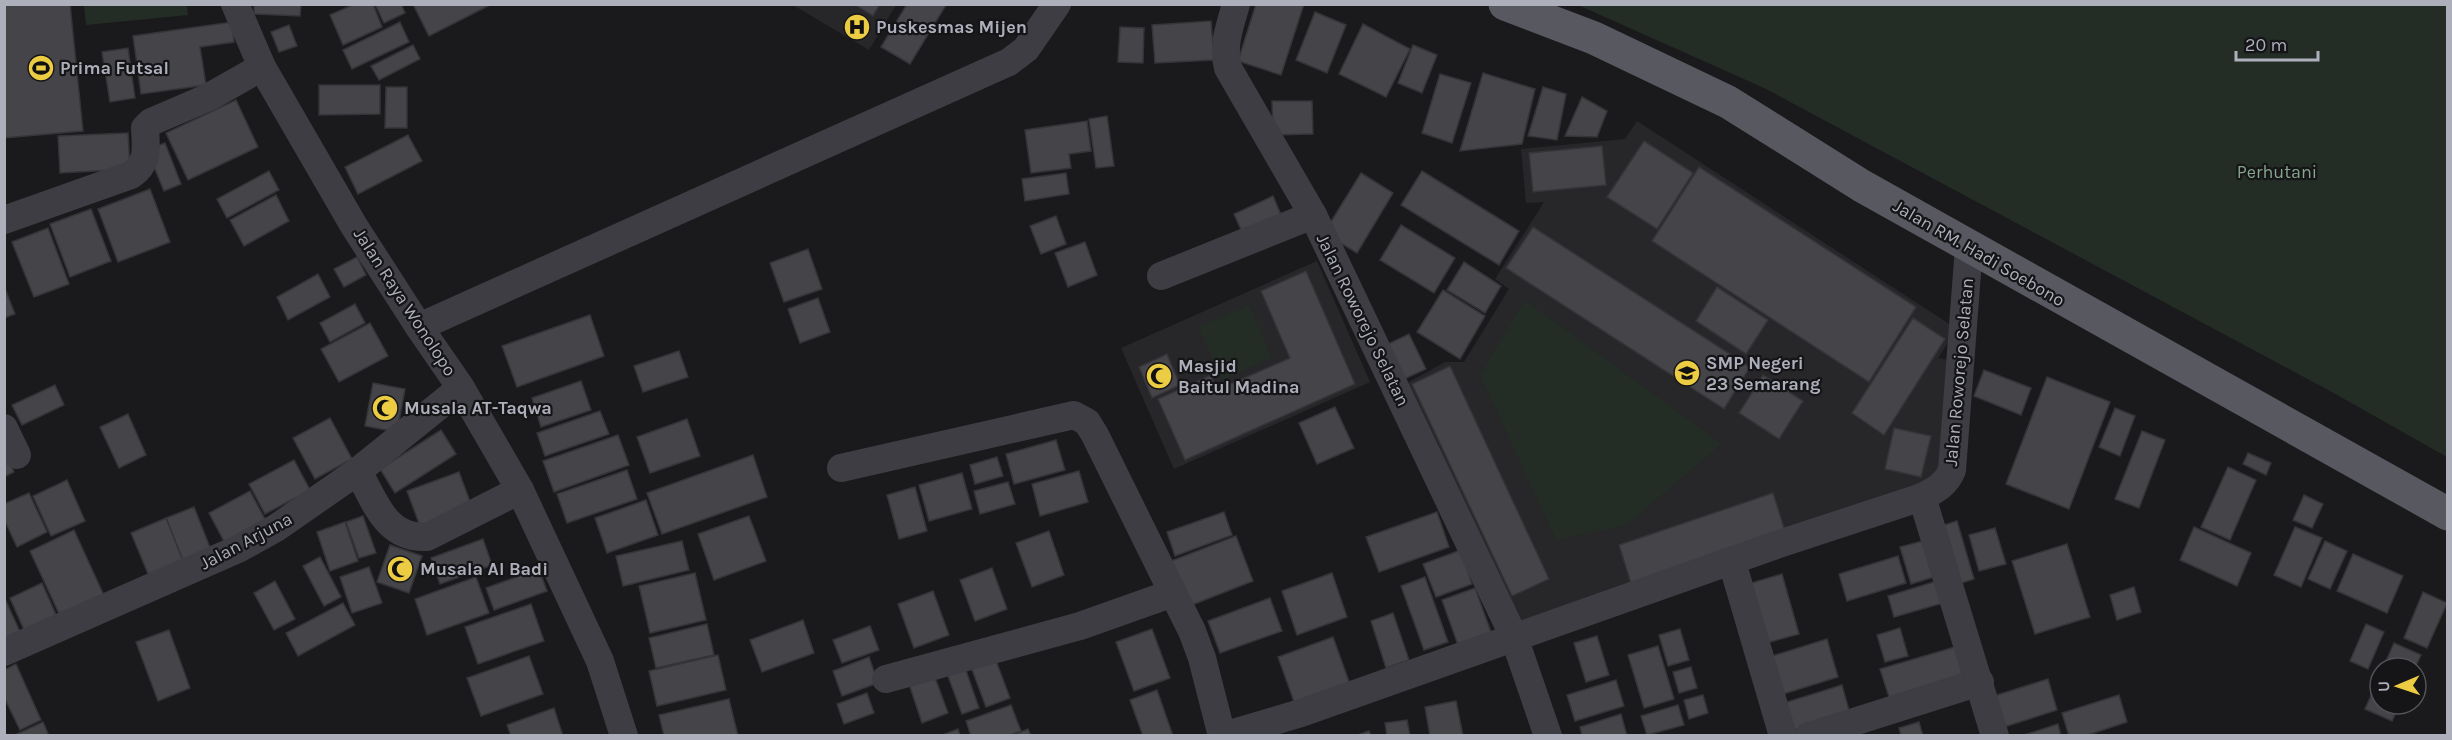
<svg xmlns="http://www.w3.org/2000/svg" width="2452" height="740" viewBox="0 0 2452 740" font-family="Karla,sans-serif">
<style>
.built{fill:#272629}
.green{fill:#242c26}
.building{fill:#454449;stroke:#353438;stroke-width:1.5}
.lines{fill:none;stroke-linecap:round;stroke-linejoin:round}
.minor{stroke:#3d3d43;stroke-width:28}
.primary{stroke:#575860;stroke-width:33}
.labels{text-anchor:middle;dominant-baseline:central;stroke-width:4.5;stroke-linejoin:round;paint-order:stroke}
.poi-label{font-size:18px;font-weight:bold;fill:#adafbb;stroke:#151517;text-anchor:start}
.park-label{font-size:18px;fill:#85a58c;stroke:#151517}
.street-label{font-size:18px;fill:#adafbb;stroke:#151517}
</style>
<rect width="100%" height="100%" fill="#1a1a1c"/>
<g class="built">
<path d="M793 5H896L869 50Z"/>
<path d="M1637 121 1957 329 1938 358 1948 360 1938 484 1522 637 1407 383 1445 362H1464L1509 289 1495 279 1544 202 1526 203 1521 149 1625 139Z"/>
<path d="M1317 261 1370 382 1174 469 1121 348Z"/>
</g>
<g class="green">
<path d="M84 5H187L188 15 86 25Z"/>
<path d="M1578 5H2447V457L2330 391 1764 88Z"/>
<path d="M1525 300 1722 444 1627 525 1556 540 1480 375Z"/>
<path d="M1249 305 1272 358 1222 380 1198 326Z"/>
</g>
<g class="building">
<path d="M4 4H70L83 131 4 138Z"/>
<path d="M254 4H301L300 16 254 14Z"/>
<path d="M355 4H373L382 27 343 45 330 15Z"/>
<path d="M375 4H401L405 13 384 23Z"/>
<path d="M418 4H490V5L429 36 414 6Z"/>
<path d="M854 4H880L873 16Z"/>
<path d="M907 4 946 5 910 64 881 47Z"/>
<path d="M1256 4H1304L1281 75 1238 61Z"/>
<path d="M1315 12 1346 25 1327 73 1296 60Z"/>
<path d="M1211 21 1214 60 1155 63 1152 25Z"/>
<path d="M232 22 234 42 200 47 206 85 141 94 133 36Z"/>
<path d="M400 22 409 42 352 69 343 50Z"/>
<path d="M1363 24 1410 49 1386 97 1339 74Z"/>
<path d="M289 25 297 46 279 52 271 32Z"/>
<path d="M1120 27 1144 28 1143 63 1118 62Z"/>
<path d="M413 45 420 59 379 80 371 66Z"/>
<path d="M1413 45 1437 55 1422 93 1398 83Z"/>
<path d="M128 48 135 98 110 102 102 52Z"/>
<path d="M1483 73 1535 89 1522 144 1460 151Z"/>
<path d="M1440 74 1471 83 1452 143 1422 133Z"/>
<path d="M319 85H380V114L319 115Z"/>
<path d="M386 87H407V128H385Z"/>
<path d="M1543 87 1566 94 1557 140 1528 136Z"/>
<path d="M1582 97 1607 111 1597 137 1565 136Z"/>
<path d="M236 100 258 147 188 180 166 133Z"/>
<path d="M1272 101H1312L1313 134 1273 135Z"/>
<path d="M1107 116 1114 166 1096 168 1089 119Z"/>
<path d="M1087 121 1091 151 1069 154 1071 168 1031 173 1025 130Z"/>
<path d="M128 133 130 169 60 173 58 136Z"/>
<path d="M408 135 422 161 358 194 345 167Z"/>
<path d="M1644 141 1693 173 1657 229 1607 197Z"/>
<path d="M165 143 181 184 164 191 147 150Z"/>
<path d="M1602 146 1606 185 1533 192 1529 153Z"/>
<path d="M1699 167 1916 307 1869 382 1652 241Z"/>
<path d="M269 171 279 190 227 218 217 199Z"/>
<path d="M1422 171 1519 231 1499 265 1401 205Z"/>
<path d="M1066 173 1069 194 1025 201 1022 179Z"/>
<path d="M1361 173 1393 193 1357 253 1324 233Z"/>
<path d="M150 189 170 242 118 262 98 209Z"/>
<path d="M276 195 289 221 244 246 230 220Z"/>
<path d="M1273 196 1285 224 1246 241 1234 214Z"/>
<path d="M91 209 111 261 70 277 50 224Z"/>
<path d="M1056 216 1066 244 1041 254 1030 226Z"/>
<path d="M1401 225 1455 258 1434 293 1380 260Z"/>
<path d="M1533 227 1750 367 1724 409 1506 268Z"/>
<path d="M48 228 69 284 34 297 12 242Z"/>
<path d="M1085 242 1097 275 1068 287 1055 253Z"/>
<path d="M808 249 822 289 784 302 770 263Z"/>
<path d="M357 257 366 275 344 287 334 269Z"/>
<path d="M1464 262 1501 286 1485 313 1447 290Z"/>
<path d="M1306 271 1355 384 1185 460 1158 399 1211 375 1217 390 1290 358 1261 291Z"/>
<path d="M318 274 330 297 288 320 277 297Z"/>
<path d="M4 286 15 314 4 318Z"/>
<path d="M1717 287 1768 320 1746 354 1696 321Z"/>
<path d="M1443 290 1485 316 1460 359 1417 332Z"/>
<path d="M818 298 830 332 800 343 788 309Z"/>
<path d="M355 304 365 323 330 342 320 323Z"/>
<path d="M590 315 604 356 517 387 502 346Z"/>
<path d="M1913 318 1945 339 1884 435 1852 413Z"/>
<path d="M370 323 388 356 339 382 321 349Z"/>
<path d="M1409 334 1426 369 1402 380 1386 345Z"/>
<path d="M679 351 688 377 643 392 634 366Z"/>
<path d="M1167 354 1180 385 1152 398 1139 367Z"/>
<path d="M1450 366 1549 579 1512 596 1412 384Z"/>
<path d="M1984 370 2031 388 2021 415 1974 396Z"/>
<path d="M1763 375 1803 401 1779 439 1739 413Z"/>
<path d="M2047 377 2110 402 2069 509 2006 484Z"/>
<path d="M581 381 591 410 541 427 532 398Z"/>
<path d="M373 383 405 389 397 432 365 426Z"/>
<path d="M55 385 64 405 22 425 12 405Z"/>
<path d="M1335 407 1354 448 1317 464 1299 423Z"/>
<path d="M2115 408 2135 416 2120 456 2099 447Z"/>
<path d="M600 411 609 434 545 456 537 433Z"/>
<path d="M128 414 146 455 119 468 100 427Z"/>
<path d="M330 418 352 459 315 479 293 438Z"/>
<path d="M687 419 700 456 650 473 637 437Z"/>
<path d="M1894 428 1931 436 1921 477 1885 469Z"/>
<path d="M441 430 456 454 395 493 380 469Z"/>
<path d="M2142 431 2165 440 2139 508 2115 499Z"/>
<path d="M618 435 629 465 554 492 543 461Z"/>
<path d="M1056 440 1065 470 1014 484 1006 454Z"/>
<path d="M4 451 14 472 4 477Z"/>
<path d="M2248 453 2271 463 2266 475 2243 464Z"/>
<path d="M753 455 767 497 662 534 647 493Z"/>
<path d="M997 457 1003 476 975 484 970 465Z"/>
<path d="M294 460 310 490 265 514 249 484Z"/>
<path d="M2228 467 2256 480 2230 540 2201 527Z"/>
<path d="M627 470 637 499 567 523 557 494Z"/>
<path d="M1079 471 1088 502 1040 516 1032 484Z"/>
<path d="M459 472 472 507 420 526 407 491Z"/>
<path d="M962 473 972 509 929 521 919 485Z"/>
<path d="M67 480 85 521 51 536 33 496Z"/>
<path d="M1008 482 1015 504 980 514 974 491Z"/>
<path d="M915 487 927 531 899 539 887 495Z"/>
<path d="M250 491 267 523 226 545 209 513Z"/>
<path d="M29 493 47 532 17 547 4 519V504Z"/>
<path d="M1773 493 1785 531 1631 583 1619 545Z"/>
<path d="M2304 495 2323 504 2312 528 2293 520Z"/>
<path d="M646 500 658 535 607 553 595 518Z"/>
<path d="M194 507 211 550 183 561 166 518Z"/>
<path d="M1224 512 1232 535 1175 556 1167 532Z"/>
<path d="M1437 512 1449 547 1379 572 1366 537Z"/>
<path d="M363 516 376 553 359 558 346 522Z"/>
<path d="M749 516 766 561 714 580 698 534Z"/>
<path d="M166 518 183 561 149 576 131 533Z"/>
<path d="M1957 521 1974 579 1958 584 1941 526Z"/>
<path d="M345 522 358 561 330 571 317 532Z"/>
<path d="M2194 527 2251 553 2237 586 2180 560Z"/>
<path d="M2295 527 2322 538 2301 587 2274 575Z"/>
<path d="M1995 528 2006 564 1979 571 1969 535Z"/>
<path d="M74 530 106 600 62 620 30 551Z"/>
<path d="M1049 531 1064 575 1032 587 1016 543Z"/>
<path d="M1236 536 1253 581 1184 608 1166 563Z"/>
<path d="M483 539 492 565 440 584 431 558Z"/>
<path d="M682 541 689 570 623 586 616 556Z"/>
<path d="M1923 541 1934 577 1911 584 1900 547Z"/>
<path d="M2325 541 2347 551 2330 589 2308 579Z"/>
<path d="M2067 544 2090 617 2035 634 2012 561Z"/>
<path d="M390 545 422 556 409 593 377 582Z"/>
<path d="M1461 550 1472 584 1436 597 1423 564Z"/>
<path d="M2353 554 2403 576 2387 613 2337 591Z"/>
<path d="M1898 556 1906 583 1847 601 1839 574Z"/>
<path d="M320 557 341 597 324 606 303 566Z"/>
<path d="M369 567 382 603 352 613 340 577Z"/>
<path d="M992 568 1007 609 975 621 960 580Z"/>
<path d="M539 569 547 591 494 610 486 588Z"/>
<path d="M695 573 706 620 650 633 639 586Z"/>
<path d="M1332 573 1347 617 1297 635 1282 591Z"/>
<path d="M1782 574 1799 634 1766 643 1748 584Z"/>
<path d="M476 577 489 613 427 635 415 599Z"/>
<path d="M1425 577 1448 642 1424 650 1401 586Z"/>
<path d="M275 581 295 619 274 630 254 593Z"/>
<path d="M1937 581 1943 603 1894 617 1888 596Z"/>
<path d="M42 583 57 617 25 632 10 598Z"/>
<path d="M2134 587 2141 612 2117 620 2110 595Z"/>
<path d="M1475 588 1491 632 1458 645 1442 600Z"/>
<path d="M933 591 949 635 914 648 898 604Z"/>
<path d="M2423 592 2447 603 2427 648 2404 638Z"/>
<path d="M1270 598 1282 631 1220 653 1208 621Z"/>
<path d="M6 601 21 634 4 641V602Z"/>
<path d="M343 603 355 625 298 656 286 633Z"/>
<path d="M531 604 544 641 478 664 465 627Z"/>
<path d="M1393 613 1409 660 1386 668 1371 621Z"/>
<path d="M803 620 814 653 762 672 750 640Z"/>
<path d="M707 624 714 655 656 668 649 638Z"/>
<path d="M2366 624 2384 632 2368 669 2350 661Z"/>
<path d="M870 626 879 650 842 663 833 640Z"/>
<path d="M1900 628 1908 656 1885 662 1877 635Z"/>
<path d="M1152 629 1170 678 1134 691 1116 642Z"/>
<path d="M1680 629 1689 660 1668 666 1659 635Z"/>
<path d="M169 630 190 688 158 701 136 642Z"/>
<path d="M1597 636 1609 675 1586 682 1574 643Z"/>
<path d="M1333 637 1352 690 1297 710 1278 657Z"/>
<path d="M1827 639 1838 677 1780 695 1769 657Z"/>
<path d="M2394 643 2421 655 2415 668H2383Z"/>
<path d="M1658 646 1674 699 1644 708 1628 655Z"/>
<path d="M1955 647 1965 678 1890 700 1880 669Z"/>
<path d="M718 655 726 690 657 706 649 671Z"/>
<path d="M529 656 543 694 481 716 467 678Z"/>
<path d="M869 657 878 683 842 696 833 671Z"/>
<path d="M995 658 1010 698 986 707 971 667Z"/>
<path d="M963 662 979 708 962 714 945 668Z"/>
<path d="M16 664 41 720 20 730 4 697V670Z"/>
<path d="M1691 667 1697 688 1679 693 1673 672Z"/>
<path d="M933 672 948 713 922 723 908 681Z"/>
<path d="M2380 675V704H2400L2392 721 2365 709Z"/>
<path d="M2048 679 2057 710 2004 727 1994 696Z"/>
<path d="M1616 680 1624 706 1575 721 1567 695Z"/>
<path d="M1842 685 1850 714 1792 731 1784 703Z"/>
<path d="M1157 690 1173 736H1143L1130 700Z"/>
<path d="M867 693 874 713 844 724 837 704Z"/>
<path d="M1703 695 1708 713 1689 719 1684 700Z"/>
<path d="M2119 695 2127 722 2085 736H2069L2062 713Z"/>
<path d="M729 699 738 736H664L659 715Z"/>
<path d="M1456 701 1463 736H1430L1425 707Z"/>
<path d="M1011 705 1021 731 1008 736H971L966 721Z"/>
<path d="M1678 705 1684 725 1647 735 1641 716Z"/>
<path d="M554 708 563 736H511L507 725Z"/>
<path d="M1621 714 1627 736H1582L1580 727Z"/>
<path d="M1407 720 1410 736H1387L1385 723Z"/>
<path d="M43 722 49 736H15V735Z"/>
<path d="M1919 722 1923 736H1901L1899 728Z"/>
<path d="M2058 724 2061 736H2021Z"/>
<path d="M958 729 960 736H940Z"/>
<path d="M1028 729 1031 736H1011Z"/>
<path d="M1369 731 1371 736H1355Z"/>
</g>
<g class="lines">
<g class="minor">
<path d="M235 4 262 67 354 226 419 327 461 388 520 490 600 661 624 736"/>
<path d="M1236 4C1230 26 1222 45 1228 68L1313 215 1404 406 1514 637 1548 736"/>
<path d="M4 220 131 175C149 163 146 148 145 128L151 122 209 97 262 67"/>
<path d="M1161 276 1313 215"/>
<path d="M419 327 1009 62 1026 49 1057 4"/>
<path d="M4 428 17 455"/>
<path d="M841 468 1074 415 1087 422 1095 435 1173 593 1080 626 886 679"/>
<path d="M358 471C375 502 386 539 427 537L520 490"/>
<path d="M1922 497 1995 736"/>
<path d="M1732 562 1783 736"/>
<path d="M1173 593 1192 631 1202 658 1222 736"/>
<path d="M4 652 238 549 276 528 358 471 461 388"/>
<path d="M1223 736 1301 713 1776 545 1922 497C1935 490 1946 485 1952 470L1969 247"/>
<path d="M1809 736 1980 682"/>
</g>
<path class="primary" d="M1505 4 1594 38 1728 102 1862 186 2448 514"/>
</g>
<defs>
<symbol id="hospital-disc" viewBox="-11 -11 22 22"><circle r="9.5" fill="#eccc42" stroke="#151517"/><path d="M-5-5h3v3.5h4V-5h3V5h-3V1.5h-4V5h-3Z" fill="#111"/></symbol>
<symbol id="stadium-disc" viewBox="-11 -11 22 22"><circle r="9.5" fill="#eccc42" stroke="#151517"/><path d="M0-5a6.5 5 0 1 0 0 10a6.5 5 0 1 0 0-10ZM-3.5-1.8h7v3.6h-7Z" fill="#111"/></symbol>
<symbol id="school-disc" viewBox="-11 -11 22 22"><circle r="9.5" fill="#eccc42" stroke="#151517"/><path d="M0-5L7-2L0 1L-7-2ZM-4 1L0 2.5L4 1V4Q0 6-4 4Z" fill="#111"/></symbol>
<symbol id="mosque-disc" viewBox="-11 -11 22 22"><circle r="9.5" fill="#eccc42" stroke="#151517"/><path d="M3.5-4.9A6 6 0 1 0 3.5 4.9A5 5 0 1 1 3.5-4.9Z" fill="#111"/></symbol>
</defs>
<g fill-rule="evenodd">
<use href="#hospital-disc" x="842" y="12" width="30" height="30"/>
<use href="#stadium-disc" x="26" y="53" width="30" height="30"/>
<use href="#school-disc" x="1672" y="358" width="30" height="30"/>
<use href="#mosque-disc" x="1144" y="361" width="30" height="30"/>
<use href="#mosque-disc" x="370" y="393" width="30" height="30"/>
<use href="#mosque-disc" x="385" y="554" width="30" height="30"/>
</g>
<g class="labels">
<g class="poi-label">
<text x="876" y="27">Puskesmas Mijen</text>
<text x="60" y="68">Prima Futsal</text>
<text x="1706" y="363">SMP Negeri<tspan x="1706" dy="21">23 Semarang</tspan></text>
<text x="1178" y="366">Masjid<tspan x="1178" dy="21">Baitul Madina</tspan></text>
<text x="404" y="408">Musala AT-Taqwa</text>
<text x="420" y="569">Musala Al Badi</text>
</g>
<g class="park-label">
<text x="2277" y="172">Perhutani</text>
</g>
<g class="street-label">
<text transform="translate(1979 253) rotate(30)">Jalan RM. Hadi Soebono</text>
<text transform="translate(405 302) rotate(57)">Jalan Raya Wonolopo</text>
<text transform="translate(1363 320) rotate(64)">Jalan Roworejo Selatan</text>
<text transform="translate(1959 372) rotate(-85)">Jalan Roworejo Selatan</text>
<text transform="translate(246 541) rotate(-28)">Jalan Arjuna</text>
</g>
</g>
<rect width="2452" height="740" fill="none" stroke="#adafbb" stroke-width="12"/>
<g transform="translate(2398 686) rotate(268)"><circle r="28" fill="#151517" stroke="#525359" stroke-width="1.5"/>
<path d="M0-4.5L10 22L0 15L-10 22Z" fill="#eccc42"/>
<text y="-9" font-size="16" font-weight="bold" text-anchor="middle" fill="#adafbb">U</text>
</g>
<path d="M2236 51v9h82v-9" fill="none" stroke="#adafbb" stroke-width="3"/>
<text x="2245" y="51" font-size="18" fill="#adafbb" stroke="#151517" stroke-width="4.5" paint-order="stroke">20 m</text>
</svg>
